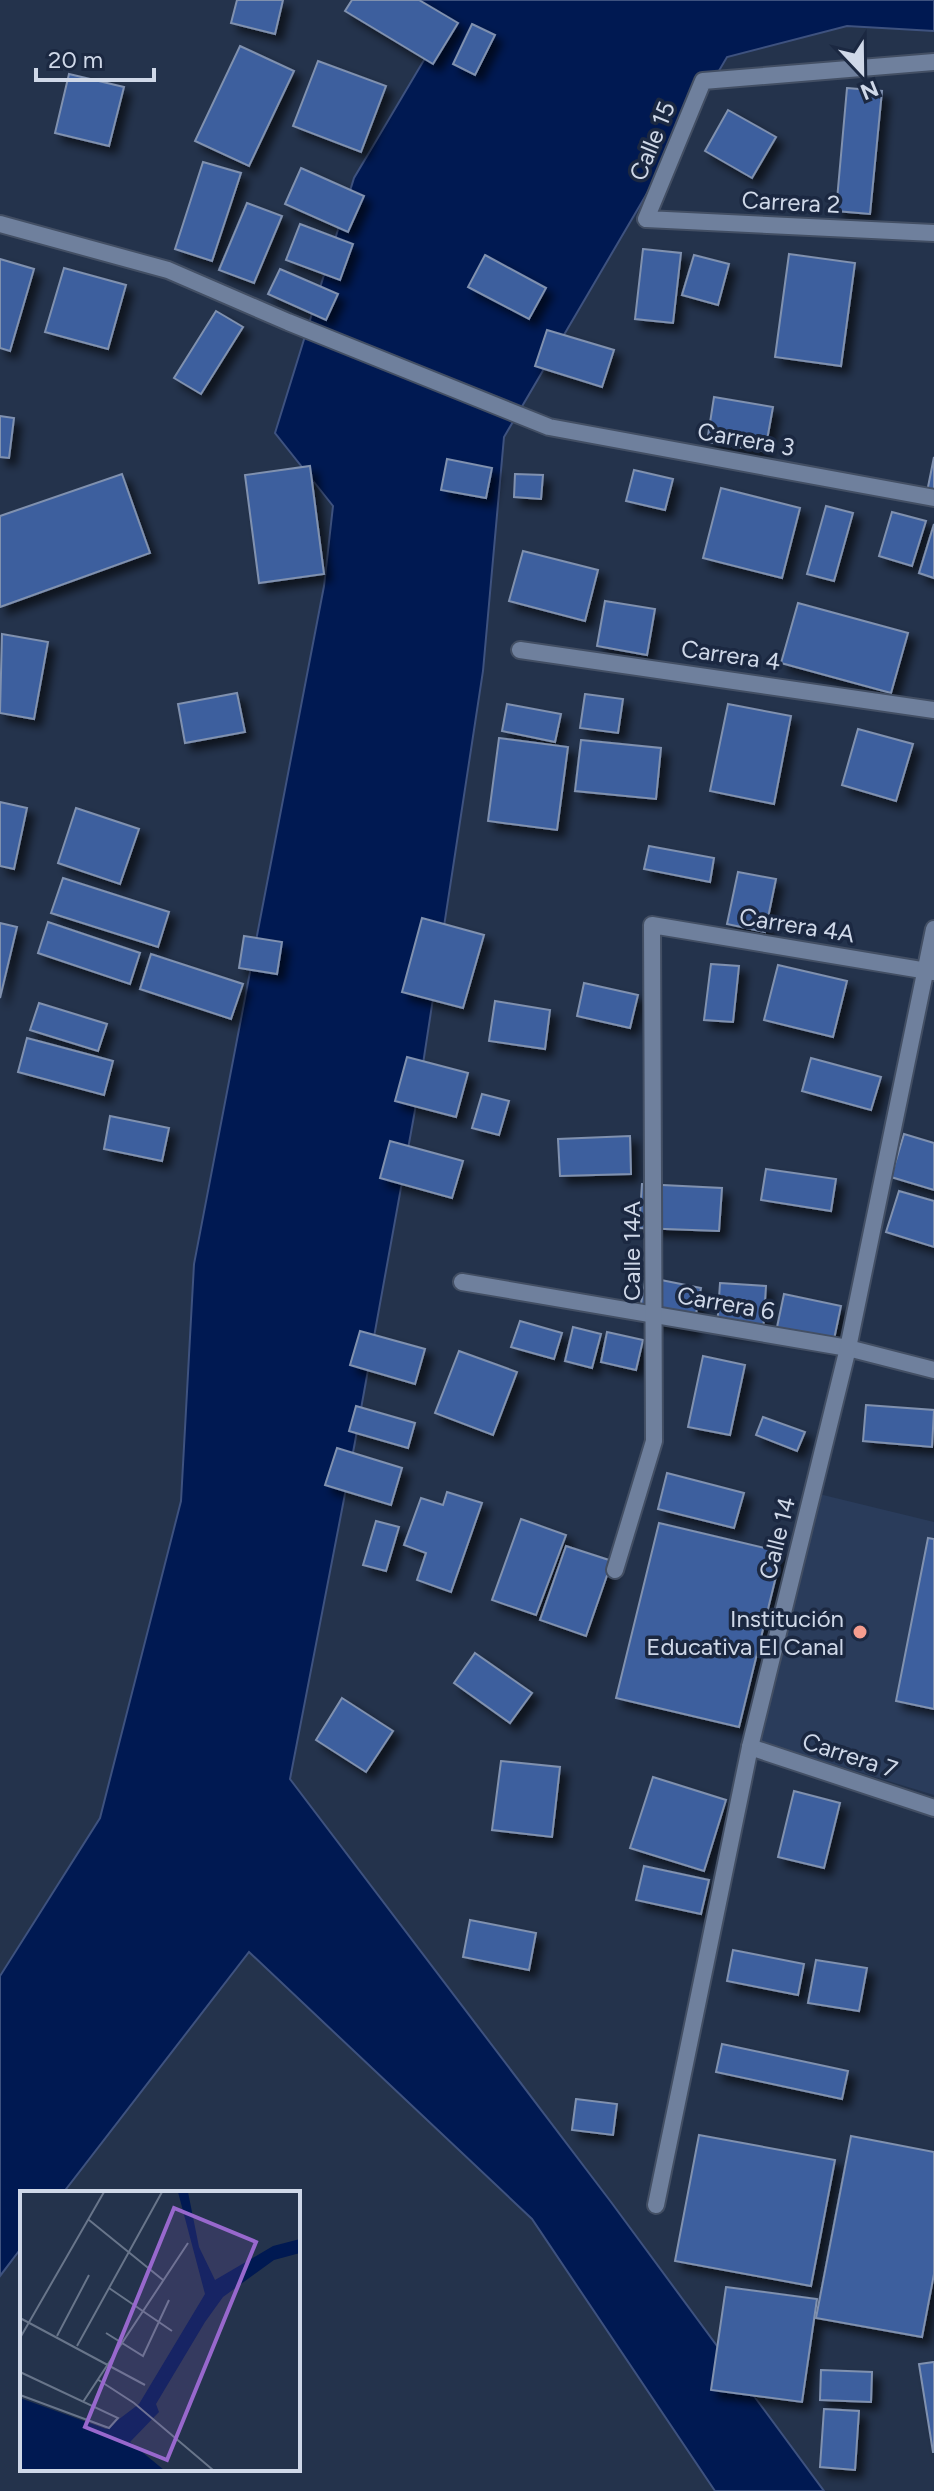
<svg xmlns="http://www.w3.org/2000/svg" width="934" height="2491" viewBox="0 0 934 2491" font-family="Figtree,sans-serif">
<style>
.built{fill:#2a3c5b}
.water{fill:#001952;stroke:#3e527f;stroke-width:2}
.building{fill:#3c5f9e;stroke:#8091af;stroke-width:2;filter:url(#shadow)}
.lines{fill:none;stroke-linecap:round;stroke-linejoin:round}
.minor-casing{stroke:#434f64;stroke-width:20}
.minor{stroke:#6f809d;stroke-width:16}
.poi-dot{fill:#f59d8f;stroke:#1b2841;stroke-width:3}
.labels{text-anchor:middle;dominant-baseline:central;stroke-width:7;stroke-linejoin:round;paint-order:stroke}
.street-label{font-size:24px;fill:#cfd8e8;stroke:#1b2841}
.poi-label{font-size:24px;fill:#cfd8e8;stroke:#1b2841;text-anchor:end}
.inset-road{fill:none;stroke:#68758a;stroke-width:2}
.view{fill:#9868cd;fill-opacity:0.15;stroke:#9868cd;stroke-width:4}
.inset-edge{fill:none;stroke:#cfd8e8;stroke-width:4}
</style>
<defs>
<filter id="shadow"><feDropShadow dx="7" dy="7" stdDeviation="4" flood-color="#0009"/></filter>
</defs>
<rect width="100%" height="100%" fill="#24334c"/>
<path class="built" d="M819 1494 934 1522V1795L761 1742Z"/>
<path class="water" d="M359 0H934V31L847 26 727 57 504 437 483 671 421 1077 355 1442 290 1779 611 2202 824 2491H715L532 2219 249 1952 63 2193H22V2247L0 2276V1976L100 1818 181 1501 194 1264 324 586 333 506 275 433 354 178 446 23Z"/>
<g class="building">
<path d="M237 0H283L275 34 231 23Z"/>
<path d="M352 0H419L458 23 433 64 345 11Z"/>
<path d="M472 24 495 35 475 75 453 64Z"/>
<path d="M240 46 294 71 249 166 195 141Z"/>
<path d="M318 61 386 86 361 152 293 126Z"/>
<path d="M69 74 124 87 109 146 55 133Z"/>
<path d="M847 88 882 91 870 214 836 211Z"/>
<path d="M728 110 776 137 752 178 705 151Z"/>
<path d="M203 162 241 173 212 261 175 249Z"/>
<path d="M301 168 364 196 348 232 285 204Z"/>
<path d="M247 203 282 216 254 283 219 270Z"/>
<path d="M300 224 353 244 340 280 286 260Z"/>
<path d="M643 249 681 253 673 323 635 319Z"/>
<path d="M789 254 855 263 841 366 775 357Z"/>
<path d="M485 255 546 288 529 319 468 287Z"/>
<path d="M694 255 729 264 718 305 682 295Z"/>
<path d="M0 259 34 269 10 351 0 348Z"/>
<path d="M64 268 126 285 108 349 45 332Z"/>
<path d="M280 269 338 294 326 320 268 294Z"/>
<path d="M216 311 243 327 201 394 174 378Z"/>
<path d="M547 330 614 350 602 387 535 366Z"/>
<path d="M714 397 773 407 765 451 707 442Z"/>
<path d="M0 416 14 418 9 458 0 457Z"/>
<path d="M934 457V493L927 492Z"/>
<path d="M447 459 492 468 486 498 441 490Z"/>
<path d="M310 466 324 574 259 583 245 475Z"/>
<path d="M634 470 673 479 665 510 626 501Z"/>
<path d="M122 474 150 553 0 607V516Z"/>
<path d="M515 474 543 475 541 499 514 497Z"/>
<path d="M721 488 800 508 782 578 703 558Z"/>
<path d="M826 506 853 513 834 581 807 574Z"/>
<path d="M892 512 926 521 912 566 879 556Z"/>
<path d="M934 524V578L919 573Z"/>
<path d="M523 551 598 570 585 621 509 601Z"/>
<path d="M605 601 655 609 647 655 597 646Z"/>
<path d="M798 603 908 633 891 693 781 663Z"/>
<path d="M2 634 48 642 34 719 0 713Z"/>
<path d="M237 693 245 732 185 743 178 704Z"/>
<path d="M585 694 623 699 618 733 580 728Z"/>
<path d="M507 704 561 714 555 742 502 731Z"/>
<path d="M728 704 791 716 774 804 710 791Z"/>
<path d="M858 729 913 744 896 801 842 785Z"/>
<path d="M499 738 568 747 557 830 488 821Z"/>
<path d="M581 740 661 748 656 799 575 791Z"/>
<path d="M0 802 27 808 14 869 0 866Z"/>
<path d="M76 808 139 829 120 884 58 863Z"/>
<path d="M649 846 714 858 710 882 644 869Z"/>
<path d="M738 872 776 879 765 932 727 924Z"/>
<path d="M63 878 169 912 158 947 51 913Z"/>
<path d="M422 918 484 935 463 1008 402 992Z"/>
<path d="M48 922 140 953 130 984 38 953Z"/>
<path d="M0 923 17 927 0 998Z"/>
<path d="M244 936 282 942 277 974 239 968Z"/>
<path d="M151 954 243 984 231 1019 140 989Z"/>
<path d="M711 964 739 966 733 1022 704 1020Z"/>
<path d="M778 965 847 981 833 1037 764 1020Z"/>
<path d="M584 983 638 995 630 1028 577 1016Z"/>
<path d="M495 1001 550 1010 545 1049 489 1041Z"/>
<path d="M39 1003 107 1024 98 1051 30 1030Z"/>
<path d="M27 1038 113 1061 104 1095 18 1072Z"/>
<path d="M407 1057 468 1073 456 1117 395 1101Z"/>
<path d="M811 1058 881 1077 871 1110 802 1091Z"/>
<path d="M482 1094 509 1101 499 1135 472 1128Z"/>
<path d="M110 1116 169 1128 162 1161 104 1149Z"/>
<path d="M904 1134 934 1143V1190L891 1177Z"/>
<path d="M630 1136 631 1174 560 1176 558 1139Z"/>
<path d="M390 1141 463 1161 452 1198 380 1178Z"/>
<path d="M766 1169 836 1179 831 1211 761 1200Z"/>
<path d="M642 1184 722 1188 719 1231 639 1228Z"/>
<path d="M899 1191 934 1201V1247L886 1232Z"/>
<path d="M646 1277 701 1288 693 1329 638 1319Z"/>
<path d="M720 1283 766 1286 763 1332 717 1329Z"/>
<path d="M784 1294 841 1306 833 1344 776 1332Z"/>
<path d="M520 1321 562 1333 554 1359 511 1347Z"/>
<path d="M573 1327 601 1334 592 1368 565 1361Z"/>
<path d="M360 1331 425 1349 415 1384 350 1365Z"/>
<path d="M607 1332 643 1340 636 1370 601 1362Z"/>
<path d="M459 1351 517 1372 493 1435 435 1413Z"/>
<path d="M703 1356 745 1365 730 1435 688 1427Z"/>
<path d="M866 1405 934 1410 932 1447 863 1441Z"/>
<path d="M356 1406 415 1423 408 1448 349 1431Z"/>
<path d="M763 1417 805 1432 797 1451 756 1435Z"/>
<path d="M337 1448 402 1468 391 1505 325 1485Z"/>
<path d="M667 1473 744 1493 734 1528 658 1509Z"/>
<path d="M447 1492 482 1503 451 1592 417 1580 426 1553 404 1545 421 1498 443 1505Z"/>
<path d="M521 1519 566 1535 536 1615 492 1600Z"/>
<path d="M376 1521 399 1527 386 1571 363 1565Z"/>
<path d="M659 1523 782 1552 739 1727 616 1698Z"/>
<path d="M928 1538 934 1539V1709L896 1701Z"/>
<path d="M566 1546 612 1561 586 1636 540 1620Z"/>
<path d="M475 1653 532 1693 510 1723 454 1683Z"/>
<path d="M342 1698 393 1731 366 1772 316 1740Z"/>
<path d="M501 1761 560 1767 552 1837 492 1830Z"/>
<path d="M653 1777 726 1800 704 1871 630 1848Z"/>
<path d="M794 1791 840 1803 824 1868 778 1857Z"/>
<path d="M644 1866 709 1880 701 1914 636 1900Z"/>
<path d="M470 1920 536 1933 529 1970 463 1957Z"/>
<path d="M733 1950 804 1964 798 1995 727 1981Z"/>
<path d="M816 1960 867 1968 859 2011 808 2003Z"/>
<path d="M722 2044 848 2071 842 2099 716 2072Z"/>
<path d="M576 2099 617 2104 613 2135 572 2130Z"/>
<path d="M699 2135 835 2160 811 2286 675 2261Z"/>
<path d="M851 2136 934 2152V2274L922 2337 816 2318Z"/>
<path d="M726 2287 817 2299 802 2402 711 2390Z"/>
<path d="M934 2362V2452H933L919 2364Z"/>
<path d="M821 2370 872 2372 871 2402 820 2400Z"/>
<path d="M824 2409 859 2411 855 2470 820 2467Z"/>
</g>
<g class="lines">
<defs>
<g id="minor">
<path d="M934 62 703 81 646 219 934 233"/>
<path d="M0 224 168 270 288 322 549 427 934 498"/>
<path d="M520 650 934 710"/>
<path d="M462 1282 848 1348 934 1370"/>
<path d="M615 1570 654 1441 652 925 934 972"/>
<path d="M750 1747 934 1808"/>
<path d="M656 2205 750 1747 848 1348 934 929"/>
</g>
</defs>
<use href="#minor" class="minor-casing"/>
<use href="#minor" class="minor"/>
</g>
<circle class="poi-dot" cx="860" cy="1632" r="8"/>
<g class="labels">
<g class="street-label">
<text transform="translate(652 141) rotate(-68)">Calle 15</text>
<text transform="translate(791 202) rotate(3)">Carrera 2</text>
<text transform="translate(746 439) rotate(10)">Carrera 3</text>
<text transform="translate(731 655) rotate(8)">Carrera 4</text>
<text transform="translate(797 925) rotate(9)">Carrera 4A</text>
<text transform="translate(631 1251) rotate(-90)">Calle 14A</text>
<text transform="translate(726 1303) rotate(10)">Carrera 6</text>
<text transform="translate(777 1538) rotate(-76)">Calle 14</text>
<text transform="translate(850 1755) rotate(18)">Carrera 7</text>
</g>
<g class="poi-label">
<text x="844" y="1618">Institución<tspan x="844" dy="28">Educativa El Canal</tspan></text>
</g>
</g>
<g transform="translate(20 2191)">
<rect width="280" height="280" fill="#24334c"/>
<path d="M158 1H168L179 56 195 89 253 55 280 48V62L254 69 203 106 185 131 136 213 139 221 110 251 144 279H0V207L86 238 119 213 185 103Z" fill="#001952"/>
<path class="inset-road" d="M69 29 143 89M89 97 152 140M0 127 125 194M86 142 123 165 149 109M37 145 69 84M0 147 84 1M57 155 142 1M0 181 98 227 89 237 0 204M77 188 114 212 193 279M63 211 168 52"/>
<path class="view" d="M154 17 236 51 147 269 65 236Z"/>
<rect width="280" height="280" class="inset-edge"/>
</g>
<g transform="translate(862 72) rotate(158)" stroke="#1b2841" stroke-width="6" paint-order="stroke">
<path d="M0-6L14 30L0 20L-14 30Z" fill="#cfd8e8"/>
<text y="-12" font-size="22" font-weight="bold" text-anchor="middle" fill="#cfd8e8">N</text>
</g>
<path d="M36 68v12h118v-12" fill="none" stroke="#cfd8e8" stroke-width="4"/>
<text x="48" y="68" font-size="24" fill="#cfd8e8" stroke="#1b2841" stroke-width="6" paint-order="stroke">20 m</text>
</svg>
